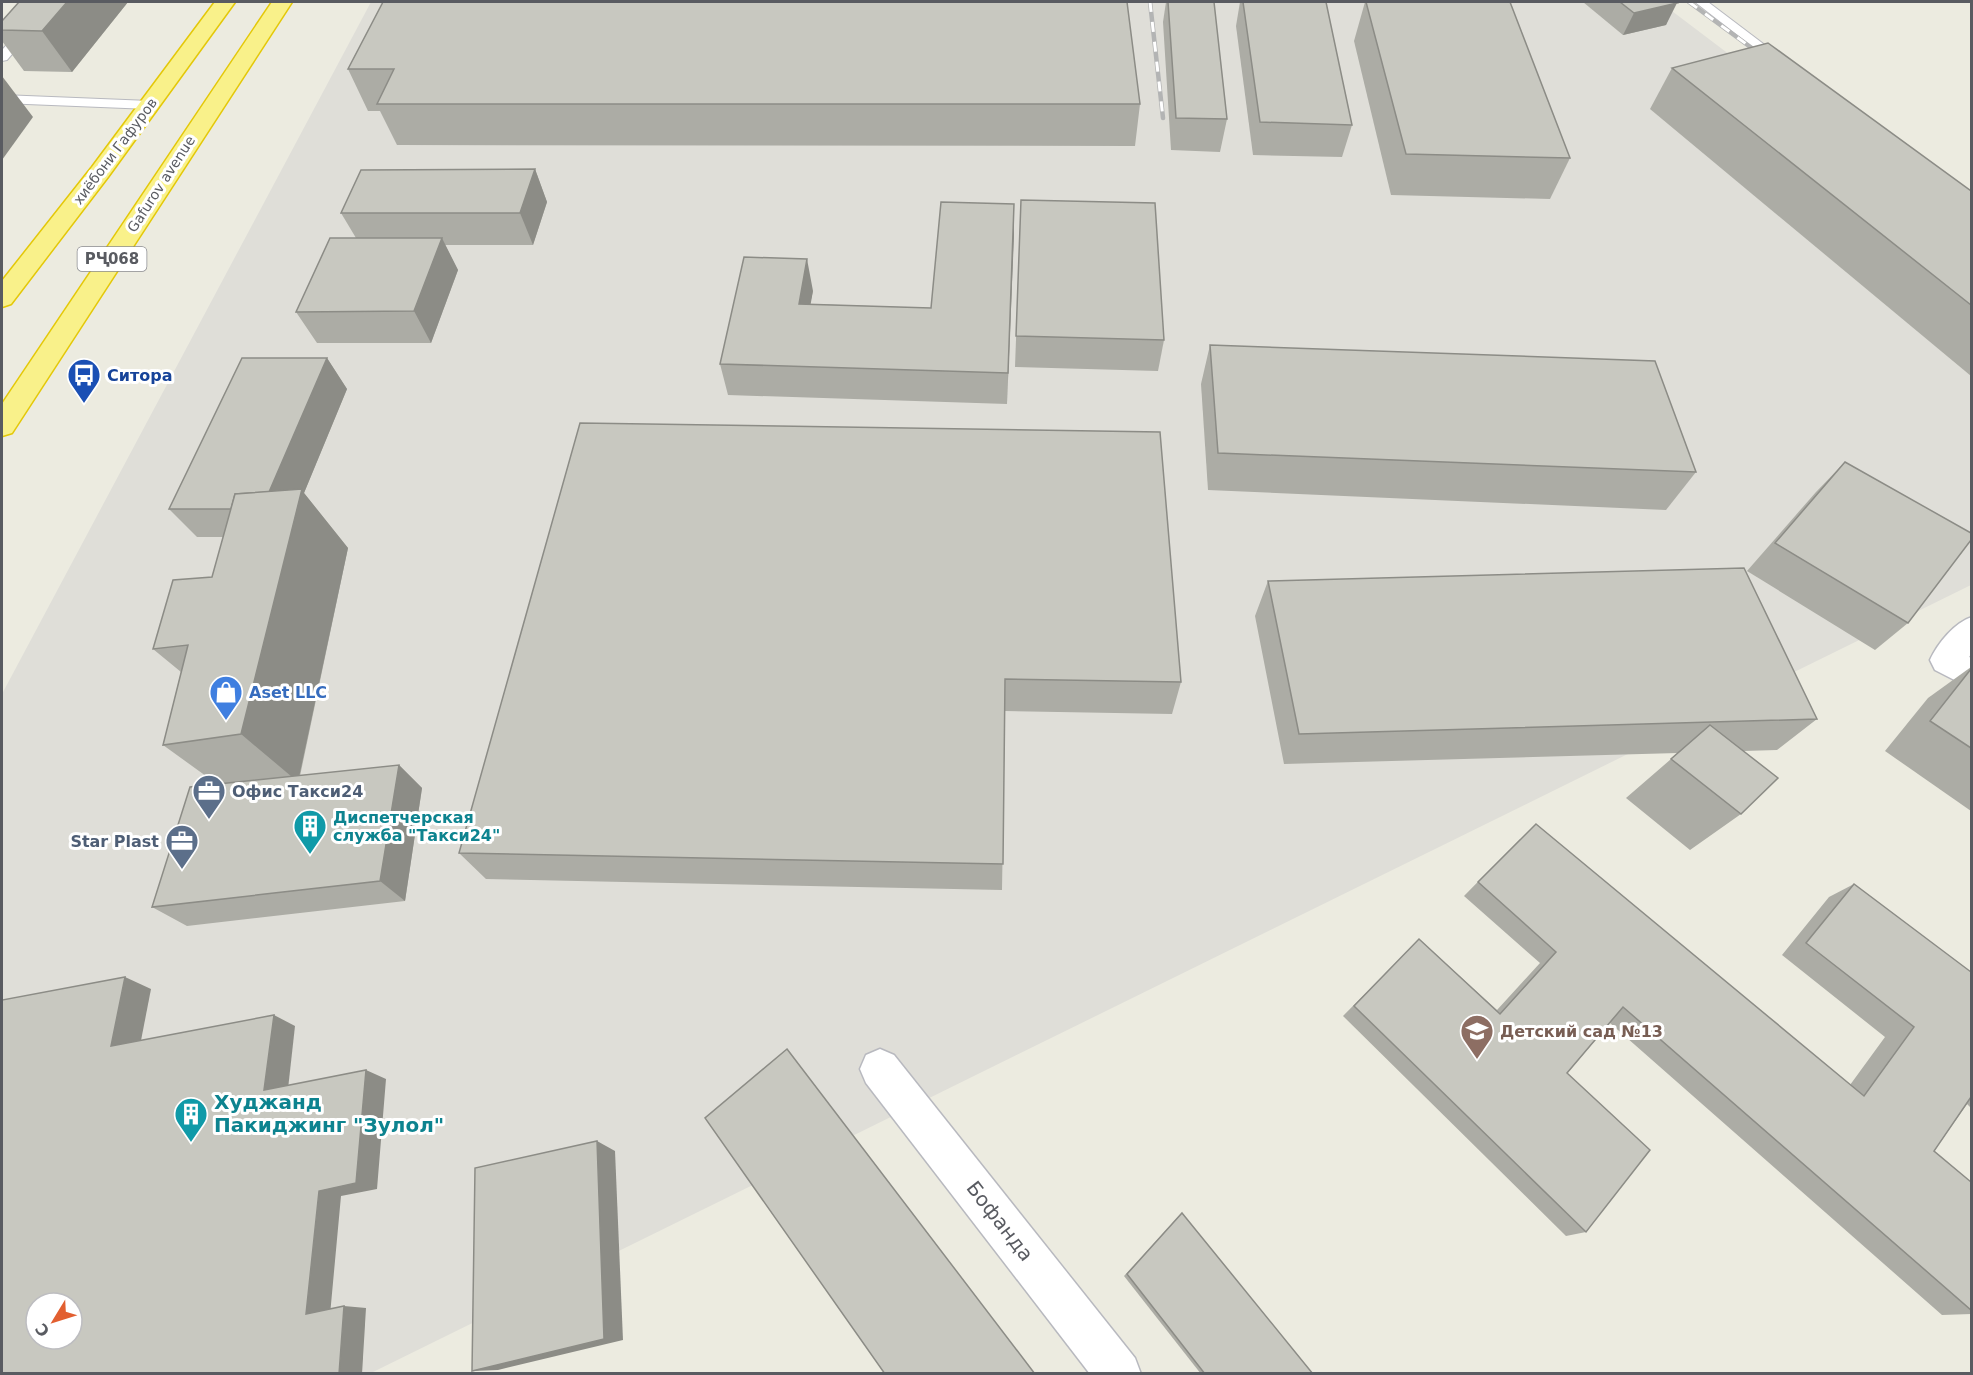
<svg xmlns="http://www.w3.org/2000/svg" width="1973" height="1375" viewBox="0 0 1973 1375" font-family="'DejaVu Sans',sans-serif">
<style>
.industrial{fill:#dfded8;fill-rule:evenodd}
.lines{fill:none;stroke-linecap:round;stroke-linejoin:round}
.lane-casing{stroke:#b8b9bf;stroke-width:2}
.street-casing{stroke:#b8b9bf;stroke-width:3}
.highway-casing{stroke:#e4c808;stroke-width:3}
.lane{fill:#fff;fill-rule:evenodd}
.street{fill:#fff;fill-rule:evenodd}
.highway{fill:#f9f18a;fill-rule:evenodd}
.rail-casing{stroke:#b3b4b4;stroke-width:4.5}
.rail{stroke:#fff;stroke-width:3;stroke-dasharray:10;stroke-linecap:butt}
.wall{fill:#acaca5}
.shaded-wall{fill:#8c8c86}
.building{fill:#c8c8c0;stroke:#8c8c86;stroke-width:1.5;fill-rule:evenodd}
.labels{text-anchor:middle;dominant-baseline:central;stroke-width:6;stroke-linejoin:round;paint-order:stroke}
.far-street-label{font-size:14px;fill:#595b61;stroke:#fff}
.shield{fill:#fff;stroke:#8b8c90;stroke-width:1.5}
.shield-label{font-size:15px;font-weight:bold;fill:#595b61}
.transit-label{font-size:16px;font-weight:bold;fill:#164399;stroke:#fff;text-anchor:start}
.shop-label{font-size:16px;font-weight:bold;fill:#366cbe;stroke:#fff;text-anchor:start}
.service-label{font-size:16px;font-weight:bold;fill:#4e5e75;stroke:#fff;text-anchor:start}
.culture-label{font-size:16px;font-weight:bold;fill:#0d838f;stroke:#fff;text-anchor:start}
.education-label{font-size:16px;font-weight:bold;fill:#785e54;stroke:#fff;text-anchor:start}
.near-culture-label{font-size:20px;font-weight:bold;fill:#0d838f;stroke:#fff;text-anchor:start}
.near-street-label{font-size:20px;fill:#595b61;stroke:#fff}
</style>
<rect width="100%" height="100%" fill="#ecebe0"/>
<path class="industrial" d="M371 2H1660L1971 237V585L371 1373 2 1374V694ZM36 1303H72V1339H36Z"/>
<g class="lines">
<defs>
<g id="lane">
<path d="M45 2H57L7 60 2 61V50Z"/>
<path d="M1695 2H1708L1786 61 1780 65 1775 64Z"/>
<path d="M2 95 150 101 157 105 150 109 2 103Z"/>
</g>
<g id="street">
<path d="M1972 617V653L1969 657 1972 658V689L1935 670 1930 660C1938 643 1954 623 1972 617Z"/>
<path d="M880 1049 894 1055 1135 1358 1141 1374H1090L866 1083 860 1069 866 1055Z"/>
</g>
<g id="highway">
<path d="M215 2H235L108 177 11 304 2 307V281L92 167Z"/>
<path d="M272 2H292L12 433 2 436V404Z"/>
</g>
</defs>
<use href="#lane" class="lane-casing"/>
<use href="#street" class="street-casing"/>
<use href="#highway" class="highway-casing"/>
<use href="#lane" class="lane"/>
<use href="#street" class="street"/>
<use href="#highway" class="highway"/>
<defs>
<g id="rail">
<path d="M1150 2 1163 118"/>
<path d="M1689 2 1764 57"/>
</g>
</defs>
<use href="#rail" class="rail-casing"/>
<use href="#rail" class="rail"/>
</g>
<g class="wall">
<path d="M128 2 72 72 24 71 2 41V21Z"/>
<path d="M383 2 1140 104 1135 146 397 145 380 111H368L348 69Z"/>
<path d="M1166 2H1214L1227 119 1220 152 1171 150 1163 22Z"/>
<path d="M1240 2H1326L1352 125 1342 157 1253 155 1236 26Z"/>
<path d="M1365 2H1464L1570 158 1550 199 1391 195 1354 41Z"/>
<path d="M1583 2H1675L1666 25 1623 35Z"/>
<path d="M1672 68 1971 191V376L1650 109Z"/>
<path d="M535 169 547 202 533 245H445L458 270 431 343H317L296 312 356 238 341 213Z"/>
<path d="M1021 200 1164 340 1158 371 1015 367Z"/>
<path d="M1014 204 1007 404 728 395 720 364 813 291 810 304 931 308Z"/>
<path d="M1210 345 1696 472 1666 510 1208 490 1201 384Z"/>
<path d="M327 358 347 389 304 493 348 548 300 776 399 765 422 788 405 901 187 926 152 907 217 784 163 745 181 672 153 649 212 577 223 537H197L169 509Z"/>
<path d="M580 423 1181 682 1172 714 1005 711 1002 890 486 879 459 853Z"/>
<path d="M1845 462 1908 623 1875 650 1747 571 1816 492Z"/>
<path d="M1268 581 1817 719 1777 750 1743 751 1741 814 1690 850 1626 798 1678 753 1284 764 1255 616Z"/>
<path d="M1971 667V811L1885 751 1928 698Z"/>
<path d="M1520 839 1850 1085 1885 1037 1782 955 1829 897 1854 884 1971 972V1108L1967 1104 1934 1151 1971 1310V1314L1942 1315 1610 1023 1567 1073 1586 1232 1566 1236 1343 1016 1419 939 1497 1010 1540 963 1464 896Z"/>
<path d="M1182 1213 1313 1374H1201L1124 1276 1179 1216Z"/>
</g>
<g class="shaded-wall">
<path d="M67 2H128L72 72 42 31Z"/>
<path d="M1677 3 1666 25 1623 35 1634 13Z"/>
<path d="M2 76 33 117 2 160Z"/>
<path d="M535 169 547 202 533 245 520 213Z"/>
<path d="M1014 204V236L1007 404 1008 373Z"/>
<path d="M442 238 458 270 431 343 414 311Z"/>
<path d="M807 259 813 291 805 335 799 304Z"/>
<path d="M327 358 347 389 304 493 348 548 298 782 241 734 261 509Z"/>
<path d="M399 765 422 788 405 901 380 881Z"/>
<path d="M125 977 151 989 138 1056 111 1046Z"/>
<path d="M274 1015 295 1026 287 1098 264 1090Z"/>
<path d="M366 1070 386 1079 377 1189 341 1196 330 1315 306 1314 319 1191Z"/>
<path d="M597 1141 615 1151 623 1340 498 1370 472 1371Z"/>
<path d="M344 1306 366 1308 362 1374H339Z"/>
</g>
<g class="building">
<path d="M19 2H67L42 31 2 30V21Z"/>
<path d="M383 2H1127L1140 104H377L394 69H348Z"/>
<path d="M1168 2H1214L1227 119 1176 118Z"/>
<path d="M1243 2H1326L1352 125 1260 122Z"/>
<path d="M1366 2H1510L1570 158 1406 154Z"/>
<path d="M1620 2H1675L1677 3 1634 13Z"/>
<path d="M1768 43 1971 191V305L1672 68Z"/>
<path d="M535 169 520 213H341L361 170Z"/>
<path d="M1021 200 1155 203 1164 340 1016 336Z"/>
<path d="M941 202 1014 204 1008 373 720 364 744 257 807 259 799 304 931 308Z"/>
<path d="M330 238H442L414 311 296 312Z"/>
<path d="M1210 345 1655 361 1696 472 1218 453Z"/>
<path d="M242 358H327L269 492 235 494 231 509H169Z"/>
<path d="M580 423 1160 432 1181 682 1005 679 1003 864 459 853Z"/>
<path d="M1845 462 1971 533V540L1908 623 1775 543Z"/>
<path d="M302 489 241 734 163 745 188 645 153 649 173 580 212 577 235 494Z"/>
<path d="M1744 568 1817 719 1299 734 1268 581Z"/>
<path d="M1971 669V748L1930 721Z"/>
<path d="M1710 725 1778 778 1741 814 1671 759Z"/>
<path d="M399 765 380 881 152 907 190 787Z"/>
<path d="M1536 824 1864 1096 1914 1027 1806 943 1854 884 1971 972V1097L1934 1151 1971 1182V1310L1623 1007 1567 1073 1650 1150 1586 1232 1354 1006 1419 939 1500 1014 1556 952 1478 882Z"/>
<path d="M125 977 111 1046 274 1015 264 1090 366 1070 356 1183 319 1191 306 1314 344 1306 339 1374H2V1000ZM36 1303H72V1339H36Z"/>
<path d="M787 1049 1035 1374H885L705 1118Z"/>
<path d="M597 1141 604 1339 472 1371 475 1168Z"/>
<path d="M1182 1213 1313 1374H1205L1127 1274Z"/>
</g>
<defs>
<symbol id="bus-pin" viewBox="-11 -11 22 30"><path d="M0 17L-7.5 6A9.5 9.5 0 1 1 7.5 6Z" fill="#1a4fb4" stroke="#fff"/><path d="M-5-6H5V4H4V6H2V4H-2V6H-4V4H-5ZM-3.5-4V0h7V-4ZM-3.5 1.2v1.5H-2V1.2ZM2 1.2v1.5H3.5V1.2Z" fill="#fff"/></symbol>
<symbol id="shop-pin" viewBox="-11 -11 22 30"><path d="M0 17L-7.5 6A9.5 9.5 0 1 1 7.5 6Z" fill="#3f7fe0" stroke="#fff"/><path d="M-5-2.5h2.3a2.7 3.5 0 0 1 5.4 0H5L5.5 6h-11ZM-1.5-2.5h3a1.5 2.3 0 0 0-3 0Z" fill="#fff"/></symbol>
<symbol id="office-pin" viewBox="-11 -11 22 30"><path d="M0 17L-7.5 6A9.5 9.5 0 1 1 7.5 6Z" fill="#5c6f8a" stroke="#fff"/><path d="M-6-3h4V-5.5h4V-3h4V5H-6ZM-1-4.5V-3h2v-1.5ZM-6 0V1H6V0Z" fill="#fff"/></symbol>
<symbol id="building-pin" viewBox="-11 -11 22 30"><path d="M0 17L-7.5 6A9.5 9.5 0 1 1 7.5 6Z" fill="#0f9aa8" stroke="#fff"/><path d="M-4-6H4V6H1V3H-1V6H-4ZM-2.5-4.3h1.7v1.8h-1.7ZM.8-4.3h1.7v1.8H.8ZM-2.5-1h1.7V.8h-1.7ZM.8-1h1.7V.8H.8Z" fill="#fff"/></symbol>
<symbol id="school-pin" viewBox="-11 -11 22 30"><path d="M0 17L-7.5 6A9.5 9.5 0 1 1 7.5 6Z" fill="#8d6e63" stroke="#fff"/><path d="M0-5L7-2L0 1L-7-2ZM-4 1L0 2.5L4 1V4Q0 6-4 4Z" fill="#fff"/></symbol>
</defs>
<g fill-rule="evenodd">
<use href="#bus-pin" x="65" y="356" width="38" height="52"/>
<use href="#shop-pin" x="207" y="673" width="38" height="52"/>
<use href="#office-pin" x="190" y="772" width="38" height="52"/>
<use href="#building-pin" x="291" y="807" width="38" height="52"/>
<use href="#office-pin" x="163" y="822" width="38" height="52"/>
<use href="#school-pin" x="1458" y="1012" width="38" height="52"/>
<use href="#building-pin" x="172" y="1095" width="38" height="52"/>
</g>
<g class="labels">
<g class="far-street-label">
<text transform="translate(115 151) rotate(-53)">хиёбони Гафуров</text>
<text transform="translate(161 184) rotate(-57)">Gafurov avenue</text>
</g>
<rect class="shield" x="77.5" y="247" width="69" height="24" rx="4.5"/>
<g class="shield-label">
<text x="112" y="259">РҶ068</text>
</g>
<g class="transit-label">
<text x="107" y="375">Ситора</text>
</g>
<g class="shop-label">
<text x="249" y="692">Aset LLC</text>
</g>
<g class="service-label">
<text x="232" y="791">Офис Такси24</text>
<text x="159" y="841" text-anchor="end">Star Plast</text>
</g>
<g class="culture-label">
<text x="333" y="817">Диспетчерская<tspan x="333" dy="18">служба "Такси24"</tspan></text>
</g>
<g class="education-label">
<text x="1500" y="1031">Детский сад №13</text>
</g>
<g class="near-culture-label">
<text x="214" y="1102">Худжанд<tspan x="214" dy="23">Пакиджинг "Зулол"</tspan></text>
</g>
<g class="near-street-label">
<text transform="translate(1000 1221) rotate(52)">Бофанда</text>
</g>
</g>
<rect width="1973" height="1375" fill="none" stroke="#595b61" stroke-width="6"/>
<g transform="translate(54 1321) rotate(232)"><circle r="28" fill="#ffffff" stroke="#bdbdc0" stroke-width="1.5"/>
<path d="M0-4.5L10 22L0 15L-10 22Z" fill="#e25f30"/>
<text y="-9" font-size="16" font-weight="bold" text-anchor="middle" fill="#595b61">С</text>
</g>
</svg>
